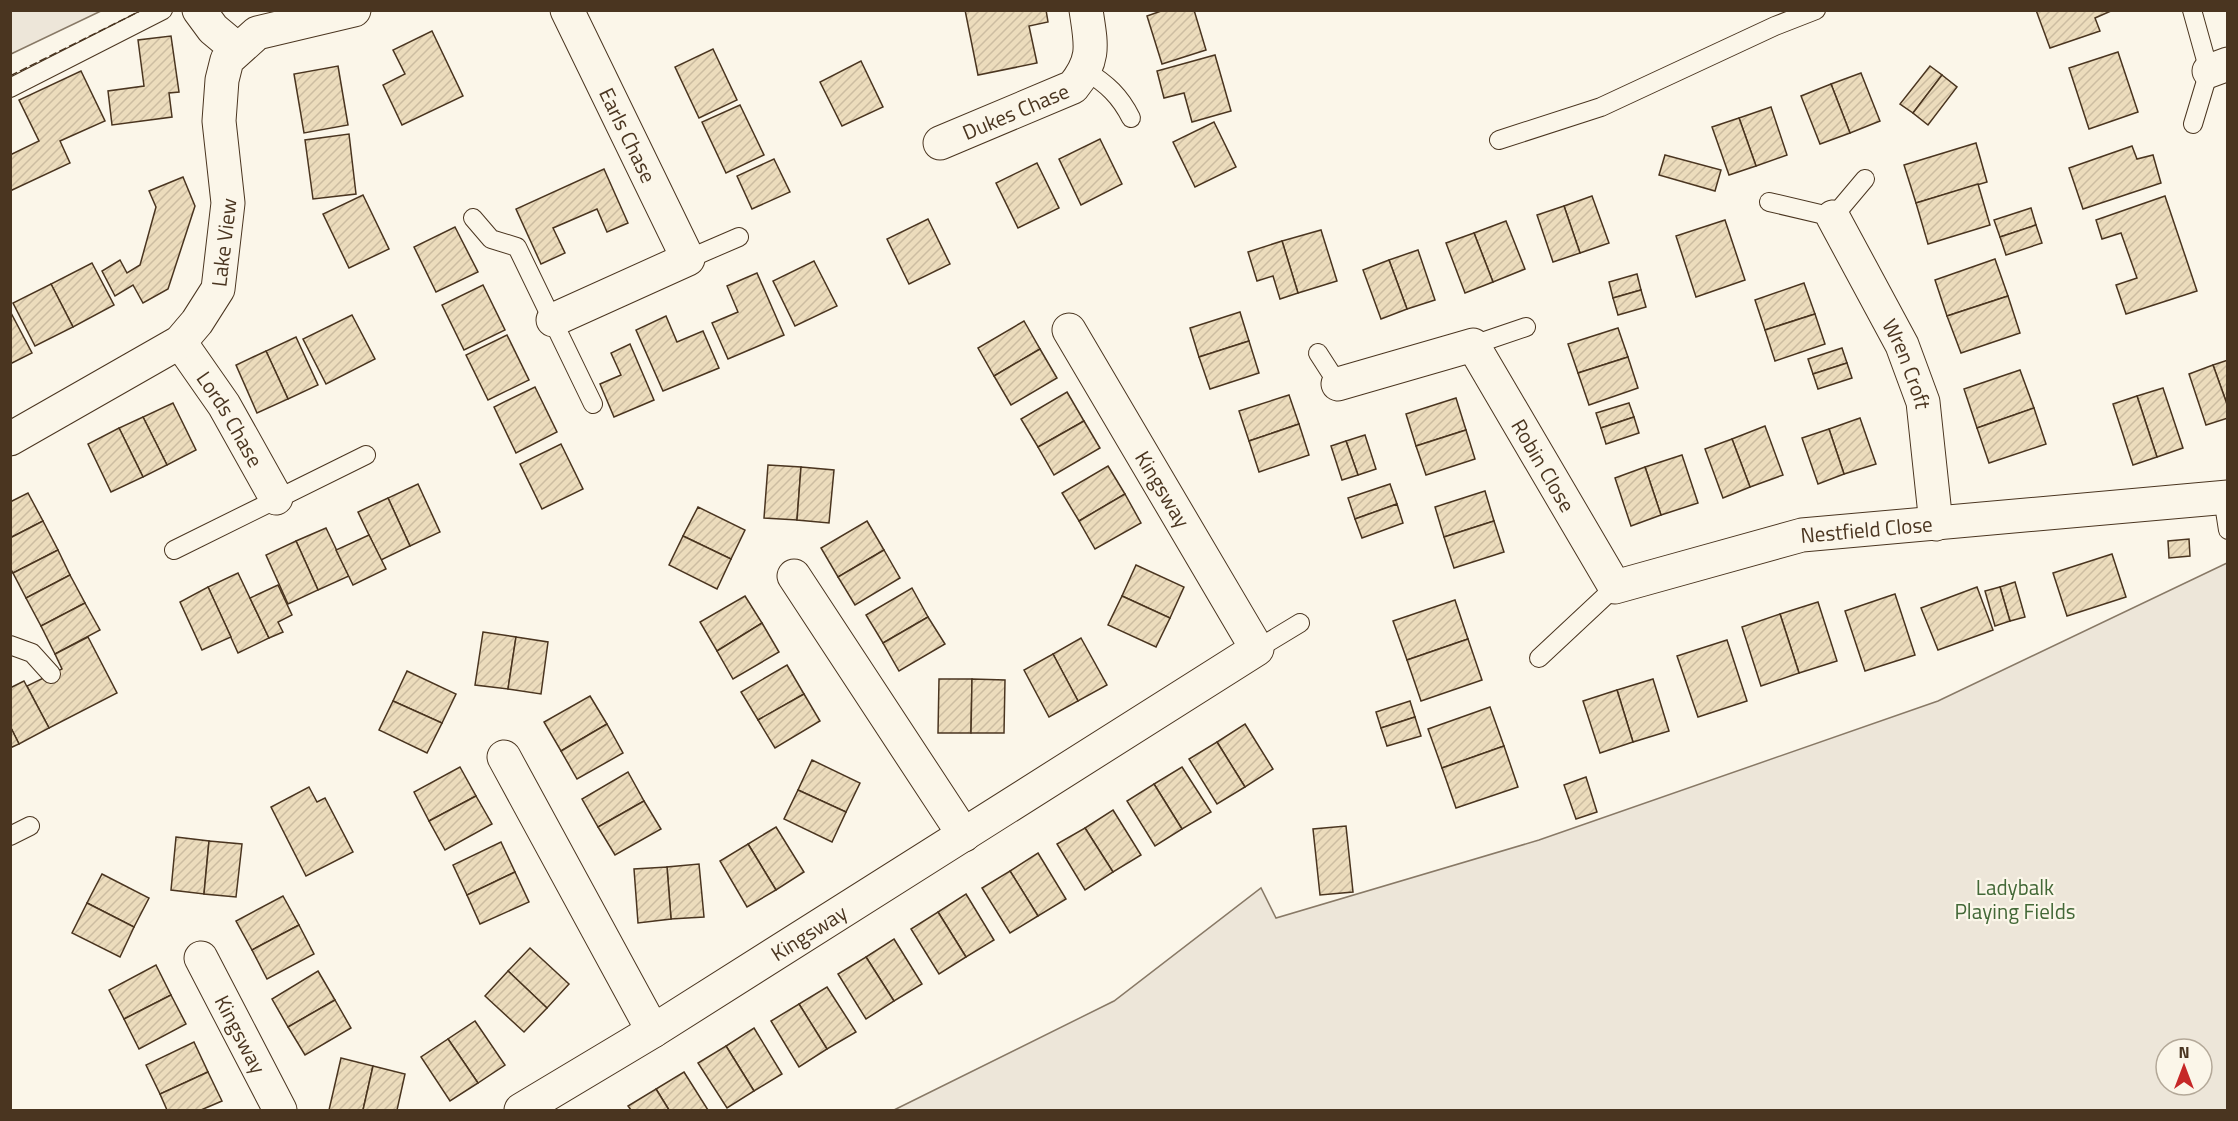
<svg xmlns="http://www.w3.org/2000/svg" width="2238" height="1121" viewBox="0 0 2238 1121" font-family="'Titillium Web',sans-serif">
<style>
.green{fill:#ede6d9;stroke:#887966;stroke-width:1.5;fill-rule:evenodd}
.building{fill:url(#building-hatch);stroke:#4a3520;stroke-width:1.5}
.lines{fill:none;stroke-linecap:round;stroke-linejoin:round}
.lane-casing{stroke:#4a3520;stroke-width:20}
.street-casing{stroke:#4a3520;stroke-width:35}
.lane{stroke:#fbf6e9;stroke-width:18}
.street{stroke:#fbf6e9;stroke-width:33}
.fence{stroke:#4a3520;stroke-width:1.5;stroke-dasharray:8 3;stroke-linecap:butt}
.labels{text-anchor:middle;dominant-baseline:central;stroke-width:4.5;stroke-linejoin:round;paint-order:stroke}
.street-label{font-size:21px;fill:#4a3520;stroke:#fbf6e9}
.park-label{font-size:21px;fill:#436837;stroke:#fbf6e9}
</style>
<defs>
<pattern id="building-hatch" width="6" height="6" patternUnits="userSpaceOnUse" patternTransform="scale(1.5)"><rect width="6" height="6" fill="#ecdcbc"/><path d="M-1 1l2-2M0 6l6-6M5 7l2-2" fill="none" stroke="#ccbda1"/></pattern>
</defs>
<rect width="100%" height="100%" fill="#fbf6e9"/>
<g class="green">
<path d="M11 10H101V11L11 54Z"/>
<path d="M2227 563V1110H894L1114 1001 1261 888 1276 918 1539 840 1938 701ZM2166 1049H2202V1085H2166Z"/>
</g>
<g class="building">
<path d="M965 10H1046L1048 22 1029 26 1037 63 978 75Z"/>
<path d="M1164 10H1194L1206 50 1162 64 1147 16Z"/>
<path d="M2036 10H2111V11L2095 18 2100 31 2050 48Z"/>
<path d="M432 31 463 96 402 125 383 85 405 74 393 50Z"/>
<path d="M171 36 179 92 169 93 172 117 112 125 108 91 144 86 138 40Z"/>
<path d="M713 49 737 100 699 118 675 67Z"/>
<path d="M2118 52 2138 112 2089 129 2069 68Z"/>
<path d="M1215 55 1231 111 1192 122 1184 93 1164 98 1157 71Z"/>
<path d="M861 61 883 107 842 126 820 82Z"/>
<path d="M338 66 348 125 304 133 294 74Z"/>
<path d="M1930 66 1942 75 1913 113 1900 104Z"/>
<path d="M81 71 105 121 60 141 70 163 10 191V155L39 141 19 100Z"/>
<path d="M1861 73 1880 121 1850 133 1831 84Z"/>
<path d="M1942 75 1957 87 1928 125 1913 113Z"/>
<path d="M1831 84 1850 133 1820 144 1801 96Z"/>
<path d="M740 105 764 155 726 173 702 122Z"/>
<path d="M1771 107 1787 155 1756 166 1739 118Z"/>
<path d="M1739 118 1756 166 1729 175 1712 127Z"/>
<path d="M1214 122 1236 167 1195 187 1173 142Z"/>
<path d="M349 134 356 194 313 199 305 140Z"/>
<path d="M1100 139 1122 184 1081 205 1059 159Z"/>
<path d="M1976 143 1987 182 1916 203 1904 165Z"/>
<path d="M2132 146 2137 159 2153 155 2161 183 2083 209 2069 168Z"/>
<path d="M1665 155 1721 170 1715 191 1659 175Z"/>
<path d="M774 159 790 192 752 209 737 176Z"/>
<path d="M1037 163 1059 208 1018 228 996 183Z"/>
<path d="M604 169 628 223 607 232 597 209 553 228 565 253 541 264 516 209Z"/>
<path d="M183 177 195 206 168 289 143 303 133 285 115 296 102 271 120 260 127 273 140 265 156 207 149 191Z"/>
<path d="M1978 184 1990 225 1928 244 1916 203Z"/>
<path d="M363 195 389 249 349 268 323 214Z"/>
<path d="M1592 196 1609 243 1580 253 1564 206Z"/>
<path d="M2165 196 2197 291 2126 314 2116 285 2137 278 2121 233 2102 239 2096 220Z"/>
<path d="M1564 206 1580 253 1553 262 1537 215Z"/>
<path d="M2031 208 2036 225 2000 237 1994 220Z"/>
<path d="M928 219 950 264 909 284 887 239Z"/>
<path d="M1725 220 1745 280 1696 297 1676 236Z"/>
<path d="M1506 221 1525 269 1493 282 1474 233Z"/>
<path d="M2036 225 2042 243 2006 255 2000 237Z"/>
<path d="M455 227 478 272 436 292 414 247Z"/>
<path d="M1321 230 1337 281 1298 293 1282 241Z"/>
<path d="M1474 233 1493 282 1465 293 1446 243Z"/>
<path d="M1282 241 1298 293 1280 299 1273 276 1257 281 1248 252Z"/>
<path d="M1418 250 1435 300 1407 309 1389 260Z"/>
<path d="M1995 259 2008 296 1947 316 1935 280Z"/>
<path d="M1389 260 1407 309 1381 319 1363 270Z"/>
<path d="M814 261 837 306 795 326 773 281Z"/>
<path d="M92 263 114 305 73 327 51 284Z"/>
<path d="M757 273 784 335 728 359 712 323 738 312 727 286Z"/>
<path d="M1637 274 1641 290 1613 298 1609 282Z"/>
<path d="M1804 283 1815 314 1765 330 1755 300Z"/>
<path d="M51 284 73 327 35 346 13 303Z"/>
<path d="M483 285 505 330 464 350 442 305Z"/>
<path d="M1641 290 1646 307 1618 315 1613 298Z"/>
<path d="M2008 296 2020 333 1961 353 1947 316Z"/>
<path d="M10 311 32 353 10 364Z"/>
<path d="M1240 312 1249 341 1199 357 1190 328Z"/>
<path d="M1815 314 1825 344 1775 361 1765 330Z"/>
<path d="M352 315 375 359 326 384 303 339Z"/>
<path d="M666 316 677 342 703 331 719 368 663 391 636 330Z"/>
<path d="M1024 321 1040 349 994 376 978 348Z"/>
<path d="M1618 328 1628 357 1578 373 1568 344Z"/>
<path d="M507 335 529 380 488 400 466 355Z"/>
<path d="M296 337 318 385 288 399 266 351Z"/>
<path d="M1249 341 1259 373 1210 389 1199 357Z"/>
<path d="M630 344 654 400 614 417 600 384 621 375 611 353Z"/>
<path d="M1842 348 1847 363 1813 374 1808 359Z"/>
<path d="M1040 349 1057 378 1011 405 994 376Z"/>
<path d="M266 351 288 399 257 413 236 365Z"/>
<path d="M1628 357 1638 388 1589 405 1578 373Z"/>
<path d="M2228 360V407L2213 365Z"/>
<path d="M1847 363 1852 378 1818 389 1813 374Z"/>
<path d="M2213 365 2228 407V418L2206 425 2189 374Z"/>
<path d="M2020 370 2034 408 1977 428 1964 389Z"/>
<path d="M535 387 557 432 516 453 494 407Z"/>
<path d="M2163 388 2183 448 2157 457 2137 396Z"/>
<path d="M1067 392 1084 421 1038 447 1021 419Z"/>
<path d="M1289 395 1299 424 1249 441 1239 411Z"/>
<path d="M2137 396 2157 457 2133 465 2113 404Z"/>
<path d="M1456 398 1466 430 1416 446 1406 414Z"/>
<path d="M173 403 196 450 167 465 143 417Z"/>
<path d="M1629 403 1634 417 1601 428 1596 413Z"/>
<path d="M2034 408 2046 444 1989 463 1977 428Z"/>
<path d="M143 417 167 465 143 477 119 428Z"/>
<path d="M1634 417 1639 433 1606 444 1601 428Z"/>
<path d="M1860 418 1876 464 1844 474 1829 429Z"/>
<path d="M1084 421 1100 448 1054 475 1038 447Z"/>
<path d="M1299 424 1309 455 1259 472 1249 441Z"/>
<path d="M1765 426 1783 475 1750 487 1732 439Z"/>
<path d="M119 428 143 477 111 492 88 444Z"/>
<path d="M1829 429 1844 474 1818 484 1802 438Z"/>
<path d="M1466 430 1475 459 1426 475 1416 446Z"/>
<path d="M1365 435 1376 469 1358 475 1346 441Z"/>
<path d="M1732 439 1750 487 1723 498 1705 449Z"/>
<path d="M1346 441 1358 475 1342 480 1331 446Z"/>
<path d="M561 444 583 489 542 509 520 464Z"/>
<path d="M1682 455 1698 503 1661 515 1645 467Z"/>
<path d="M768 465 801 467 797 520 764 518Z"/>
<path d="M1108 466 1125 494 1079 521 1062 493Z"/>
<path d="M801 467 834 470 829 523 797 520Z"/>
<path d="M1645 467 1661 515 1631 526 1615 478Z"/>
<path d="M418 484 440 532 410 546 388 498Z"/>
<path d="M1390 484 1397 504 1355 519 1348 498Z"/>
<path d="M1485 491 1494 521 1444 537 1435 507Z"/>
<path d="M28 493 43 521 10 538V502Z"/>
<path d="M1125 494 1141 523 1095 549 1079 521Z"/>
<path d="M388 498 410 546 381 560 358 512Z"/>
<path d="M1397 504 1403 523 1362 538 1355 519Z"/>
<path d="M698 507 745 530 731 559 683 536Z"/>
<path d="M43 521 58 550 13 573 10 568V538Z"/>
<path d="M867 521 884 550 838 577 821 548Z"/>
<path d="M1494 521 1504 552 1454 568 1444 537Z"/>
<path d="M326 528 349 576 318 590 296 541Z"/>
<path d="M369 535 386 569 353 585 336 550Z"/>
<path d="M683 536 731 559 717 589 669 565Z"/>
<path d="M2189 539 2190 556 2169 558 2168 541Z"/>
<path d="M296 541 318 590 288 604 266 555Z"/>
<path d="M58 550 70 575 26 598 13 573Z"/>
<path d="M884 550 900 578 855 605 838 577Z"/>
<path d="M2112 554 2126 597 2067 616 2053 573Z"/>
<path d="M1136 565 1184 587 1170 618 1122 596Z"/>
<path d="M238 573 269 638 238 653 208 587Z"/>
<path d="M70 575 85 603 41 626 26 598Z"/>
<path d="M2015 582 2025 617 2010 621 2000 587Z"/>
<path d="M278 585 292 615 278 622 283 632 269 638 250 598Z"/>
<path d="M208 587 231 637 202 650 180 602Z"/>
<path d="M1977 587 1993 630 1938 650 1921 608Z"/>
<path d="M2000 587 2010 621 1995 626 1985 591Z"/>
<path d="M912 588 928 617 883 643 866 615Z"/>
<path d="M1895 594 1915 655 1865 671 1845 611Z"/>
<path d="M745 596 762 623 717 651 700 622Z"/>
<path d="M1122 596 1170 618 1156 647 1108 625Z"/>
<path d="M1455 600 1468 639 1407 660 1393 621Z"/>
<path d="M1818 602 1837 661 1799 673 1780 614Z"/>
<path d="M85 603 100 630 55 654 41 626Z"/>
<path d="M1780 614 1799 673 1761 686 1742 627Z"/>
<path d="M928 617 945 644 899 671 883 643Z"/>
<path d="M762 623 779 652 733 679 717 651Z"/>
<path d="M483 632 516 637 508 689 475 685Z"/>
<path d="M88 637 117 693 49 728 27 686 62 669 55 654Z"/>
<path d="M516 637 548 642 541 694 508 689Z"/>
<path d="M1081 638 1107 685 1078 701 1053 654Z"/>
<path d="M1468 639 1482 680 1421 701 1407 660Z"/>
<path d="M1727 640 1747 701 1698 717 1677 656Z"/>
<path d="M1053 654 1078 701 1049 717 1024 670Z"/>
<path d="M787 665 804 694 758 720 741 692Z"/>
<path d="M407 671 456 694 442 723 393 701Z"/>
<path d="M939 679H972L971 733H938Z"/>
<path d="M972 679 1005 680 1004 733H971Z"/>
<path d="M1653 679 1669 731 1633 742 1617 690Z"/>
<path d="M24 681 49 728 19 744 10 726V688Z"/>
<path d="M1617 690 1633 742 1600 753 1583 701Z"/>
<path d="M804 694 820 721 775 748 758 720Z"/>
<path d="M590 696 607 724 561 751 544 722Z"/>
<path d="M393 701 442 723 427 753 379 730Z"/>
<path d="M1410 701 1415 717 1381 728 1376 712Z"/>
<path d="M1490 707 1504 746 1442 768 1428 729Z"/>
<path d="M1415 717 1421 736 1387 746 1381 728Z"/>
<path d="M607 724 623 753 577 779 561 751Z"/>
<path d="M1245 724 1273 769 1245 787 1217 742Z"/>
<path d="M10 726 19 744 10 748Z"/>
<path d="M1217 742 1245 787 1217 804 1189 759Z"/>
<path d="M1504 746 1518 787 1456 808 1442 768Z"/>
<path d="M812 760 860 783 846 812 798 790Z"/>
<path d="M460 767 476 796 429 821 414 792Z"/>
<path d="M1182 767 1211 812 1182 829 1154 784Z"/>
<path d="M628 772 644 801 598 827 582 799Z"/>
<path d="M1586 777 1597 812 1576 819 1564 785Z"/>
<path d="M1154 784 1182 829 1155 846 1127 801Z"/>
<path d="M309 787 317 802 325 798 353 852 306 876 271 807Z"/>
<path d="M798 790 846 812 832 842 784 819Z"/>
<path d="M476 796 492 824 445 850 429 821Z"/>
<path d="M644 801 661 829 615 855 598 827Z"/>
<path d="M1113 810 1141 855 1113 872 1085 828Z"/>
<path d="M1346 826 1353 892 1320 895 1313 829Z"/>
<path d="M776 827 804 872 776 890 748 844Z"/>
<path d="M1085 828 1113 872 1085 890 1057 844Z"/>
<path d="M176 837 209 841 204 894 171 890Z"/>
<path d="M209 841 242 844 236 897 204 894Z"/>
<path d="M501 842 515 872 467 895 453 865Z"/>
<path d="M748 844 776 890 747 907 720 861Z"/>
<path d="M1038 853 1066 899 1038 916 1010 871Z"/>
<path d="M699 864 704 917 671 919 667 867Z"/>
<path d="M667 867 671 919 638 923 634 869Z"/>
<path d="M1010 871 1038 916 1010 933 982 888Z"/>
<path d="M515 872 529 902 480 924 467 895Z"/>
<path d="M102 874 149 898 134 927 87 903Z"/>
<path d="M966 894 994 940 966 957 938 912Z"/>
<path d="M283 896 299 925 252 950 236 921Z"/>
<path d="M87 903 134 927 120 957 72 933Z"/>
<path d="M938 912 966 957 939 974 911 929Z"/>
<path d="M299 925 314 954 267 979 252 950Z"/>
<path d="M894 939 922 984 894 1001 866 957Z"/>
<path d="M530 948 569 984 547 1008 508 971Z"/>
<path d="M866 957 894 1001 866 1019 838 974Z"/>
<path d="M156 965 171 995 124 1019 109 990Z"/>
<path d="M318 971 335 1000 288 1027 272 999Z"/>
<path d="M508 971 547 1008 524 1032 485 996Z"/>
<path d="M827 987 856 1032 827 1049 799 1004Z"/>
<path d="M171 995 186 1024 139 1049 124 1019Z"/>
<path d="M335 1000 351 1028 305 1055 288 1027Z"/>
<path d="M799 1004 827 1049 799 1067 771 1021Z"/>
<path d="M475 1021 505 1065 478 1083 448 1039Z"/>
<path d="M754 1028 782 1074 754 1091 726 1046Z"/>
<path d="M448 1039 478 1083 450 1101 421 1057Z"/>
<path d="M194 1042 208 1072 160 1094 146 1065Z"/>
<path d="M726 1046 754 1091 727 1108 698 1063Z"/>
<path d="M341 1058 373 1066 363 1110H329Z"/>
<path d="M373 1066 405 1074 397 1110H363Z"/>
<path d="M208 1072 222 1101 201 1110H167L160 1094Z"/>
<path d="M684 1072 708 1110H669L656 1089Z"/>
<path d="M656 1089 669 1110H631L628 1106Z"/>
</g>
<g class="lines">
<defs>
<g id="lane">
<path d="M2192 10 2209 71 2193 124"/>
<path d="M1086 71C1107 84 1120 96 1131 118"/>
<path d="M10 88 163 10"/>
<path d="M1499 140 1601 107 1775 26 1816 10"/>
<path d="M1769 202 1833 217 1865 179"/>
<path d="M473 218 491 239 517 247 593 404"/>
<path d="M688 259 739 237"/>
<path d="M1473 345 1526 327"/>
<path d="M1318 353 1338 384"/>
<path d="M2223 498 2228 530"/>
<path d="M174 550 366 455"/>
<path d="M10 645 32 653 51 674"/>
<path d="M1257 649 1300 623"/>
<path d="M1539 658 1615 587"/>
<path d="M10 836 30 826"/>
</g>
<g id="street">
<path d="M199 10 213 29 237 49"/>
<path d="M2209 71 2228 64"/>
<path id="s1" d="M940 143 1073 87C1096 59 1091 44 1086 10"/>
<path id="s2" d="M1833 217 1902 345 1923 402 1936 524"/>
<path d="M553 320 688 259 567 10"/>
<path id="s3" d="M180 342 224 405 276 498"/>
<path id="s4" d="M1338 384 1473 345 1615 587 1802 535 2228 497"/>
<path id="s5" d="M10 439 180 342 197 322 218 289 228 203 219 121 222 80 227 60 257 33 354 10"/>
<path d="M794 576 964 835"/>
<path d="M504 757 653 1031"/>
<path id="s6" d="M201 958 280 1110"/>
<path id="s7" d="M521 1110 653 1031 1257 649 1069 330"/>
</g>
</defs>
<use href="#lane" class="lane-casing"/>
<use href="#street" class="street-casing"/>
<use href="#lane" class="lane"/>
<use href="#street" class="street"/>
<path class="fence" d="M10 76 142 10"/>
</g>
<g class="labels">
<g class="street-label">
<text stroke="none"><textPath href="#s1" startOffset="82">Dukes Chase</textPath></text>
<text transform="translate(628 135) rotate(64)">Earls Chase</text>
<text stroke="none"><textPath href="#s5" startOffset="308">Lake View</textPath></text>
<text stroke="none"><textPath href="#s2" startOffset="165">Wren Croft</textPath></text>
<text stroke="none"><textPath href="#s3" startOffset="92">Lords Chase</textPath></text>
<text stroke="none"><textPath href="#s4" startOffset="280">Robin Close</textPath></text>
<text transform="translate(1163 489) rotate(59)">Kingsway</text>
<text stroke="none"><textPath href="#s4" startOffset="680">Nestfield Close</textPath></text>
<text stroke="none"><textPath href="#s7" startOffset="338">Kingsway</textPath></text>
<text stroke="none"><textPath href="#s6" startOffset="86">Kingsway</textPath></text>
</g>
<g class="park-label">
<text x="2015" y="887">Ladybalk<tspan x="2015" dy="24">Playing Fields</tspan></text>
</g>
</g>
<rect width="2238" height="1121" fill="none" stroke="#4a3520" stroke-width="24"/>
<g transform="translate(2184 1067)"><circle r="28" fill="#fbf6e9" stroke="#b4a999" stroke-width="1.5"/>
<path d="M0-4.5L10 22L0 15L-10 22Z" fill="#c62828"/>
<text y="-9" font-size="16" font-weight="bold" text-anchor="middle" fill="#4a3520">N</text>
</g>
</svg>
